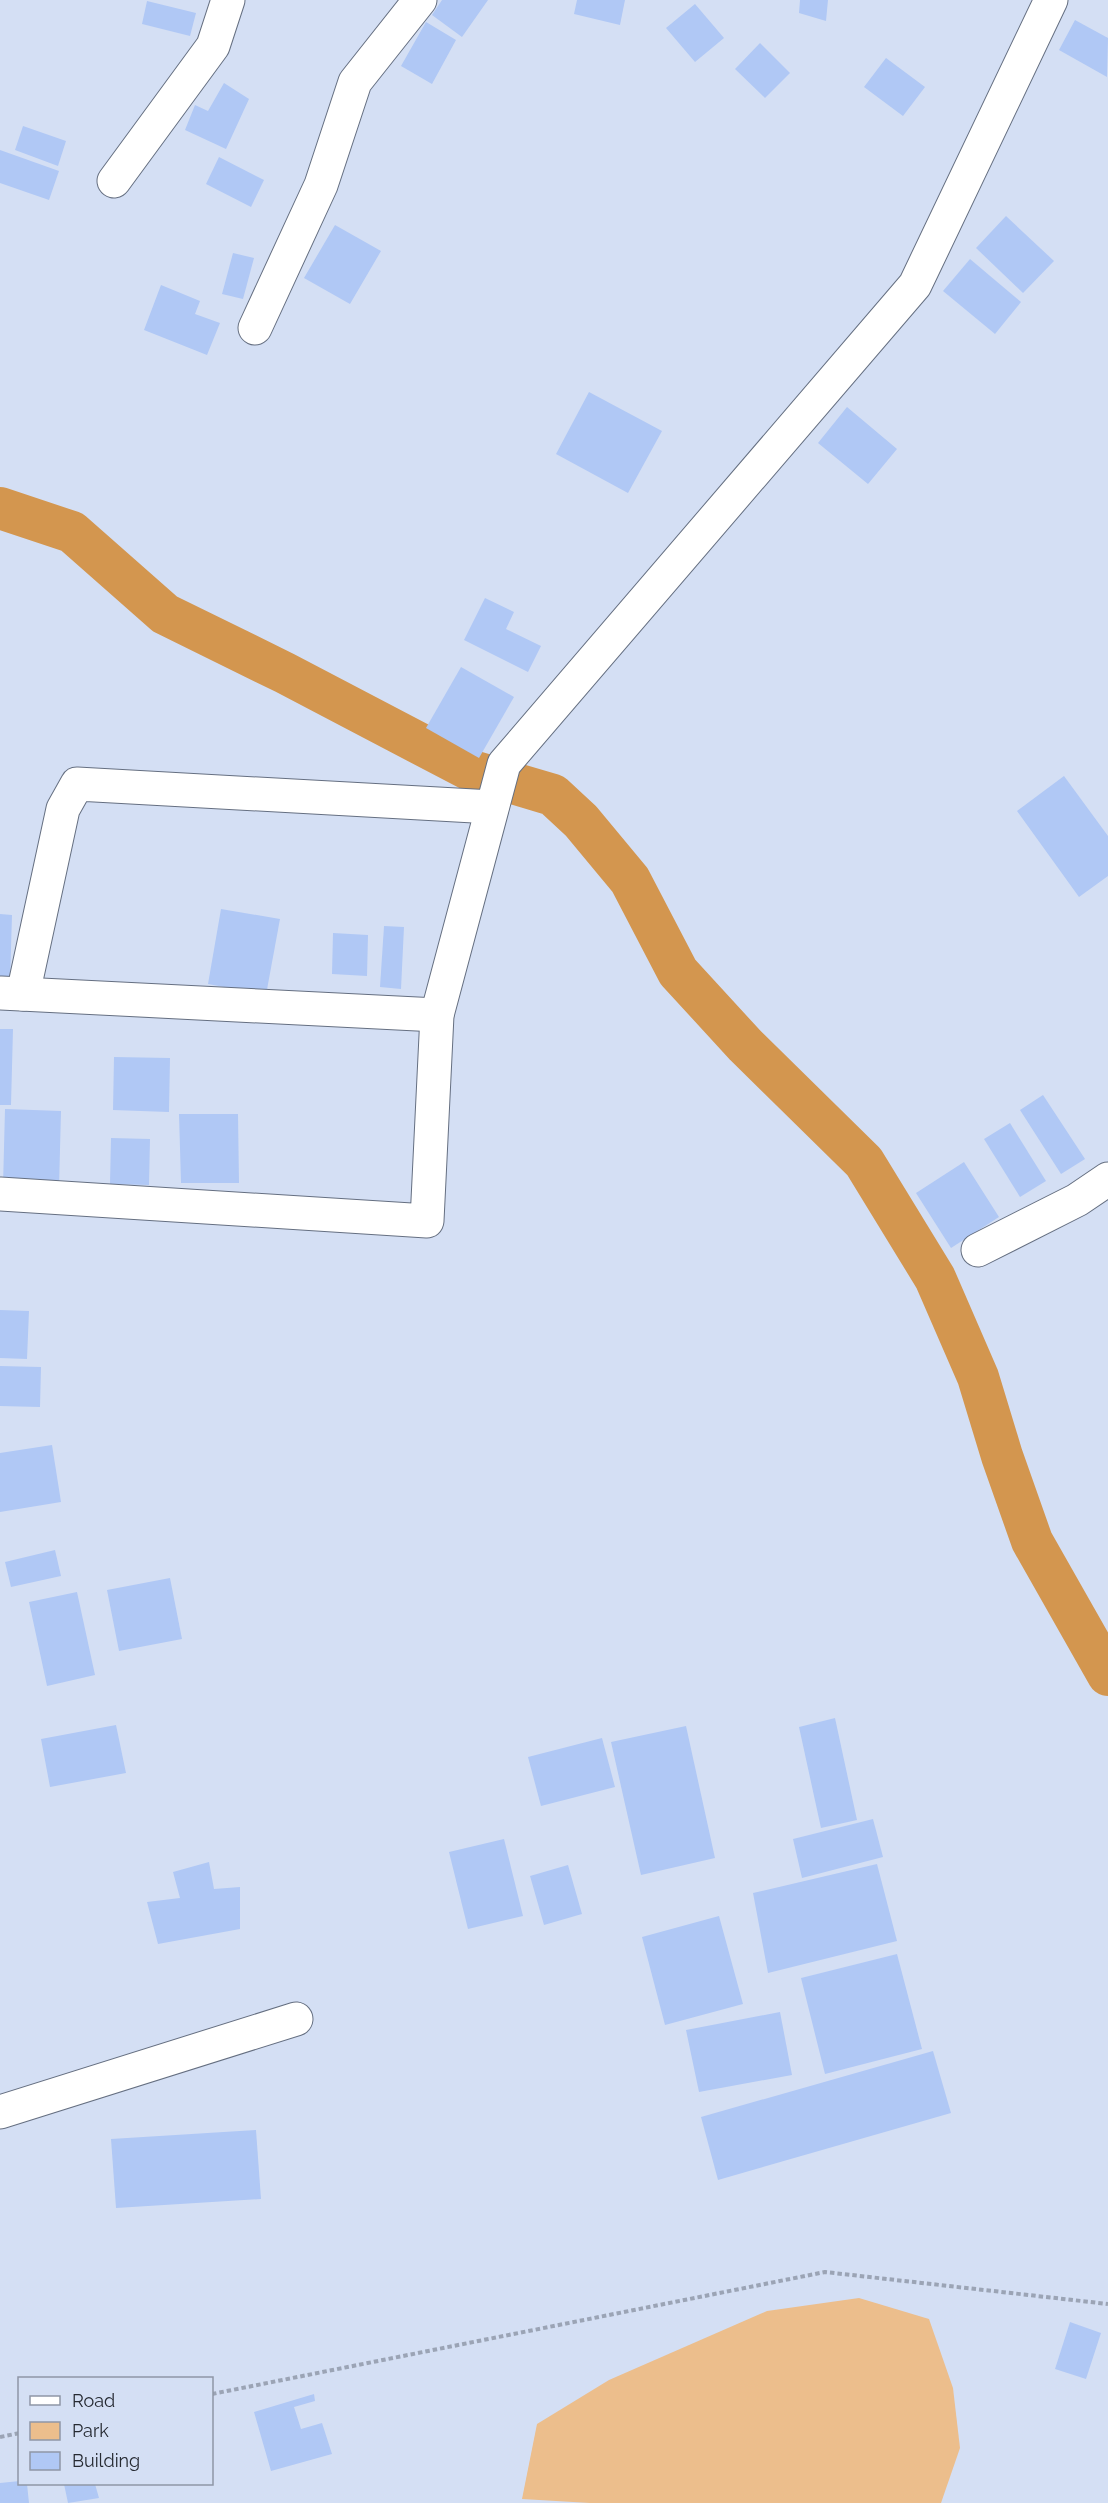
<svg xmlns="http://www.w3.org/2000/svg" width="1108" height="2503" viewBox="0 0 1108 2503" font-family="Raleway,sans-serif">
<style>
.green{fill:#ecbe8c}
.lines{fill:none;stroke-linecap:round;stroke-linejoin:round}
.canal{stroke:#d3964f;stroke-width:42}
.building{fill:#b0c8f5}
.minor-casing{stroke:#656f81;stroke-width:35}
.path{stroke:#9ba4b5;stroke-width:4;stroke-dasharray:4.5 3;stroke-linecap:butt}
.minor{stroke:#fff;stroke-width:33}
</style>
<rect width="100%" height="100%" fill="#d4dff4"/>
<path class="green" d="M859 2298 929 2319 953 2388 960 2448 941 2503H590L522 2499 537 2424 609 2380 767 2311Z"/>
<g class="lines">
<path class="canal" d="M0 508 72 532 165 614 285 673 472 771 553 795 581 821 630 880 678 972 745 1045 864 1162 935 1278 978 1377 1002 1456 1032 1541 1108 1675"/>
</g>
<g class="building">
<path d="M442 0H488L462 37 432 15Z"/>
<path d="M577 0H625L620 25 574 14Z"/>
<path d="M800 0H828L826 21 799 13Z"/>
<path d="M147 1 196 13 190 36 142 24Z"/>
<path d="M695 4 724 38 695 62 666 28Z"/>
<path d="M1075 20 1108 38 1107 77 1059 50Z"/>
<path d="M426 22 456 40 432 84 401 66Z"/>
<path d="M760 43 790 73 765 98 735 69Z"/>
<path d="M886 58 925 87 903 116 864 87Z"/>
<path d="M224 83 249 99 226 149 185 130 195 105 208 111Z"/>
<path d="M23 126 66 141 58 166 15 150Z"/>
<path d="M0 150 59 171 49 200 0 183Z"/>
<path d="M219 157 264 180 251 207 206 184Z"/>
<path d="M1006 216 1054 261 1023 293 976 248Z"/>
<path d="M335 225 381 251 350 304 304 278Z"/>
<path d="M233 253 254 258 243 299 222 294Z"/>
<path d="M970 259 1021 302 995 334 943 291Z"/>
<path d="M161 285 200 301 195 314 220 323 207 355 144 330Z"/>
<path d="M589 392 662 431 628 493 556 454Z"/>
<path d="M847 407 897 449 868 484 818 443Z"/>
<path d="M485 598 514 612 506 629 541 646 528 672 464 640Z"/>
<path d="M461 667 514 697 479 758 426 728Z"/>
<path d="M1064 776 1108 836V876L1079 897 1017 811Z"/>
<path d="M221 909 280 919 266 995 208 984Z"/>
<path d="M0 914 12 915 10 982H0Z"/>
<path d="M384 926 404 927 401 989 380 987Z"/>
<path d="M333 933 368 935 367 976 332 974Z"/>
<path d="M0 1029H13L11 1105H0Z"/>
<path d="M114 1057 170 1058 169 1112 113 1110Z"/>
<path d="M1043 1095 1085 1159 1061 1174 1020 1110Z"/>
<path d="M5 1109 61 1111 59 1188 3 1186Z"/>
<path d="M179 1114H238L239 1183H181Z"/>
<path d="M1010 1123 1046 1181 1020 1197 984 1139Z"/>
<path d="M111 1138 150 1139 149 1185 110 1184Z"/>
<path d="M964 1162 999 1217 951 1248 916 1193Z"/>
<path d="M0 1310 29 1311 27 1359 0 1358Z"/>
<path d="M0 1366 41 1367 40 1407 0 1406Z"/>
<path d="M52 1445 61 1502 0 1512V1453Z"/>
<path d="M55 1550 61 1576 11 1587 5 1562Z"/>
<path d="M170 1578 182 1639 119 1651 107 1590Z"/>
<path d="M77 1592 95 1675 47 1686 29 1602Z"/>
<path d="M835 1718 857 1820 821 1828 799 1727Z"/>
<path d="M116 1725 126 1773 50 1787 41 1739Z"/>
<path d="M686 1726 715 1858 641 1875 611 1742Z"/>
<path d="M602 1738 615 1787 541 1806 528 1757Z"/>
<path d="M873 1819 883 1857 802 1878 793 1839Z"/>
<path d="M504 1839 523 1916 468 1929 449 1852Z"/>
<path d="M209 1862 214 1889 240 1887V1929L158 1944 147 1902 180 1898 173 1872Z"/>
<path d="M877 1864 897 1941 768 1973 753 1893Z"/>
<path d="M568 1865 582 1914 544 1925 530 1876Z"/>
<path d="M719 1916 743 2004 665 2025 642 1937Z"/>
<path d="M897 1954 922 2049 825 2074 801 1978Z"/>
<path d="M780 2012 792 2075 699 2092 686 2030Z"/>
<path d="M933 2051 951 2113 718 2180 701 2117Z"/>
<path d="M256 2130 261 2199 116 2208 111 2139Z"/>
<path d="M1070 2322 1101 2333 1086 2379 1055 2369Z"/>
<path d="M314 2394 315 2401 294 2407 301 2429 322 2423 332 2454 271 2471 254 2412Z"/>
<path d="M20 2481V2484H27L29 2503H0V2483Z"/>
<path d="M64 2484H95L99 2498 68 2503Z"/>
</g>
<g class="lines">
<defs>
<g id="minor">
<path d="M114 181 213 46 228 0"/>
<path d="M255 328 321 185 355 82 420 0"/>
<path d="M1 993 437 1015"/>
<path d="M23 994 63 809 77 784 492 807"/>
<path d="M0 1194 427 1221 437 1015 504 764 915 285 1051 0"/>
<path d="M978 1250 1077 1200 1108 1179"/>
<path d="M0 2112 296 2019"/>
</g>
</defs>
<use href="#minor" class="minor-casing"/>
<g class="path">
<path d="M212 2394 825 2272 1108 2304"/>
<path d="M0 2437 20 2433"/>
</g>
<use href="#minor" class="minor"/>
</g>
<rect x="18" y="2377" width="195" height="108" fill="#d4dff4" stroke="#8e97a6" stroke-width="1.5"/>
<rect x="30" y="2396" width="30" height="9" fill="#ffffff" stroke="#8e97a6" stroke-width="1.5"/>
<text x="72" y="2407" font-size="18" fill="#262a32">Road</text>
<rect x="30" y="2422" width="30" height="18" fill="#ecbe8c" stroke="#8e97a6" stroke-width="1.5"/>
<text x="72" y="2437" font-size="18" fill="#262a32">Park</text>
<rect x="30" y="2452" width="30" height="18" fill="#b0c8f5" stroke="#8e97a6" stroke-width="1.5"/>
<text x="72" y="2467" font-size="18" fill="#262a32">Building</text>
</svg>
